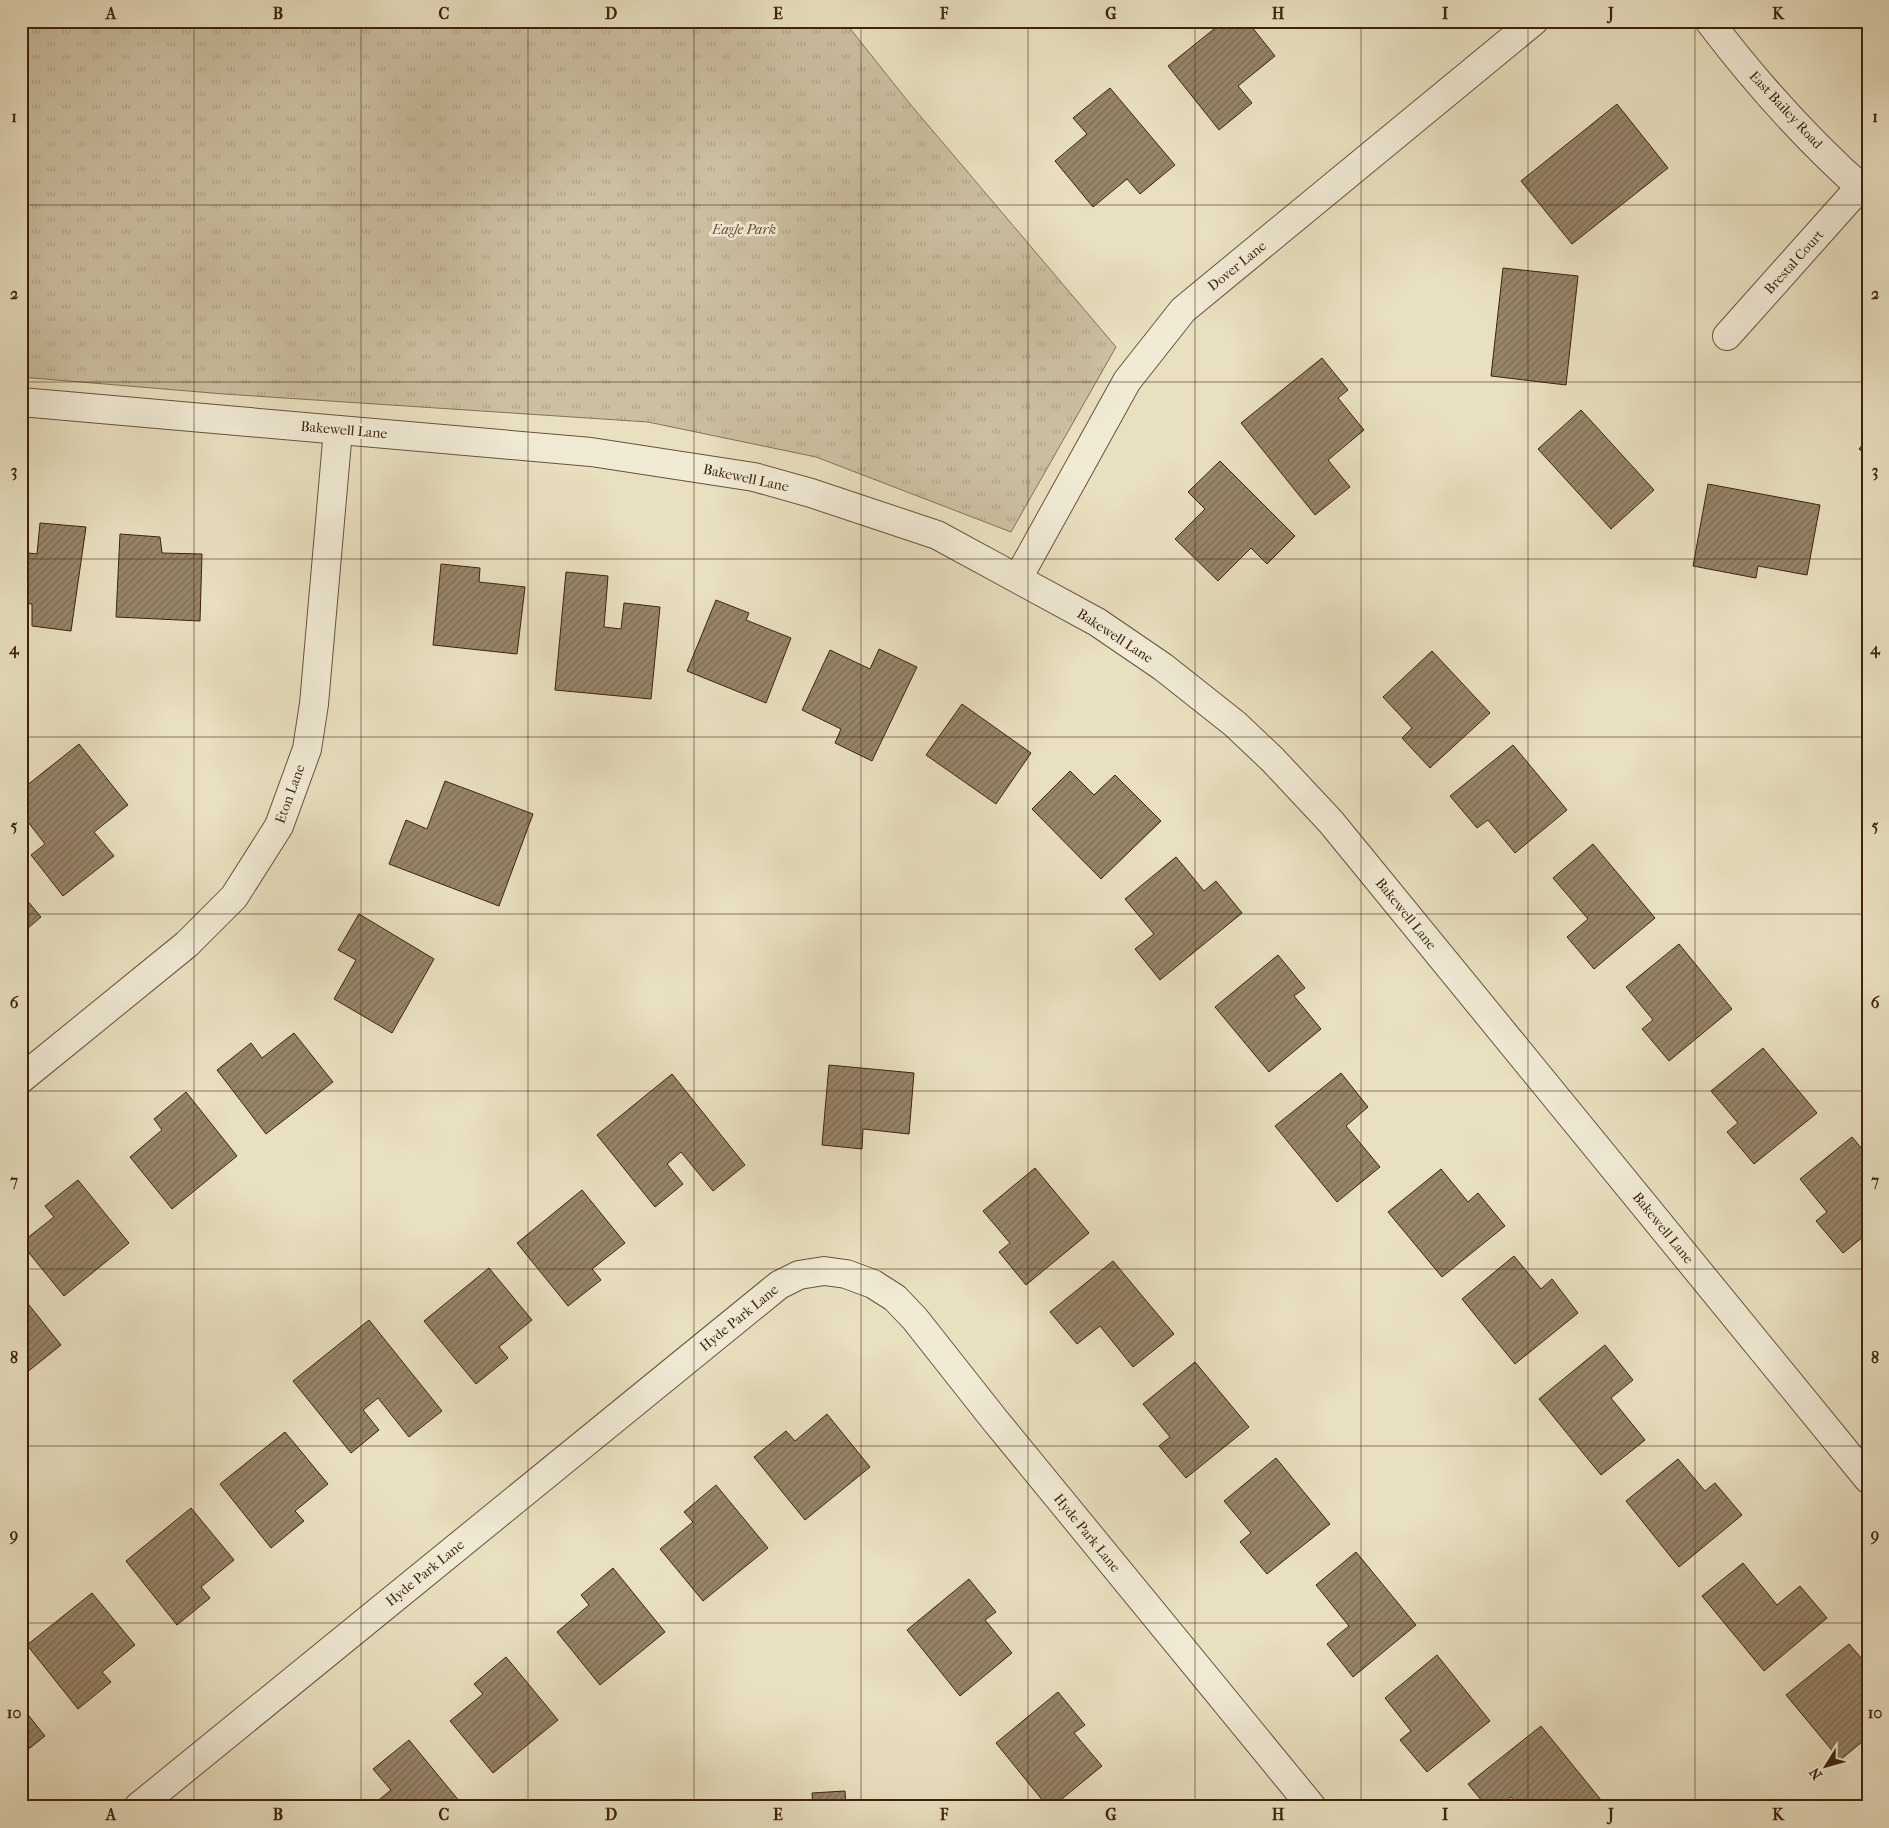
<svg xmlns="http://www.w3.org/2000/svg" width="1889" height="1828" viewBox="0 0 1889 1828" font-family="'IM FELL French Canon',serif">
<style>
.park{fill:url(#park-tufts);stroke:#867158}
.building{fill:url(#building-hatch);stroke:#3f220d}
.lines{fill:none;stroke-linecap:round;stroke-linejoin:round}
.street-casing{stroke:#6a523a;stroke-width:30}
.street{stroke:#f1ebd6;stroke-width:28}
.grid{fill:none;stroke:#3f220d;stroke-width:1;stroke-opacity:0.55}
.labels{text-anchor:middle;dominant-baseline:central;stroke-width:5;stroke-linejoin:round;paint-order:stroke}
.street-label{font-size:14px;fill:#3f220d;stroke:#f1ebd6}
.park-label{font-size:14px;font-style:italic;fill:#624a32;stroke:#f1ebd6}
.neatline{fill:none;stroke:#3f220d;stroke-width:2}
.grid-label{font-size:16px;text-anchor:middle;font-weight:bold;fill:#3f220d}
</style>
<defs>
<pattern id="park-tufts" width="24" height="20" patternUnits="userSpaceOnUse" patternTransform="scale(1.25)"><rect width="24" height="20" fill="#ccc0a2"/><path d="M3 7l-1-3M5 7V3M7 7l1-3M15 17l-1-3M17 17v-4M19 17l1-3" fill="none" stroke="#b0a58a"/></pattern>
<pattern id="building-hatch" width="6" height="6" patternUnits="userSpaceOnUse" patternTransform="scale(1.25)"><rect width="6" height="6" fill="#97856a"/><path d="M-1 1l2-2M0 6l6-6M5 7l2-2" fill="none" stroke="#7d6c56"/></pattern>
</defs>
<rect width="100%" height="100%" fill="#e9e0c0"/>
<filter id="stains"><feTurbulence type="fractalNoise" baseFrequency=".004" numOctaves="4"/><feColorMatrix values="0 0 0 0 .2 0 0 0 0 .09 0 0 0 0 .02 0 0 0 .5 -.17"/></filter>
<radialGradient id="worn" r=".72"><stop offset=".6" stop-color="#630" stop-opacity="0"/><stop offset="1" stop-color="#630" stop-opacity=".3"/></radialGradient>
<path class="park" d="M24 21H844L910 104 1116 347 1011 532 816 457 648 422 224 394 21 377V22Z"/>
<g class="building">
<path d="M1224 21H1247L1275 56 1238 86 1252 103 1219 130 1168 66Z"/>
<path d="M1110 88 1175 165 1140 194 1127 179 1093 207 1055 161 1087 134 1073 118Z"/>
<path d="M1617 104 1668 168 1572 244 1521 181Z"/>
<path d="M1503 268 1578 276 1566 385 1491 376Z"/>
<path d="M1322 358 1348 390 1338 398 1364 430 1328 460 1350 487 1315 515 1241 423Z"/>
<path d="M1581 410 1654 490 1611 529 1538 449Z"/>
<path d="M1868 438V456L1859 449Z"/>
<path d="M1220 461 1295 536 1267 564 1251 548 1218 581 1175 539 1205 509 1188 492Z"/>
<path d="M1708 484 1820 505 1807 575 1758 566 1756 578 1693 566Z"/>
<path d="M40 523 86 527 71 631 32 626V604L21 603V552L37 554Z"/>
<path d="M120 534 160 537 162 553 202 554 200 621 116 617Z"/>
<path d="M441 564 480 568 479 582 525 587 517 654 433 645Z"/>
<path d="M566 572 608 576 604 627 621 629 624 603 660 607 651 699 555 690Z"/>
<path d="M716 600 749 613 746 620 791 638 766 703 687 671Z"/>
<path d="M879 649 917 667 872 761 835 743 841 729 802 710 830 650 870 669Z"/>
<path d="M1432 651 1490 713 1430 768 1402 738 1412 728 1383 697Z"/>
<path d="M962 704 1031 753 996 804 926 755Z"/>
<path d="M79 744 128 805 94 832 114 856 63 896 31 855 45 844 21 813V790Z"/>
<path d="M1513 745 1567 810 1515 853 1488 820 1477 828 1450 796Z"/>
<path d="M1070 771 1094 795 1115 775 1161 821 1101 879 1032 809Z"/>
<path d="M445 781 533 814 499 906 389 864 406 820 427 829Z"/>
<path d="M1593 844 1655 918 1594 969 1567 937 1588 919 1553 878Z"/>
<path d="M1176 857 1204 891 1216 881 1242 913 1160 980 1135 949 1154 934 1125 899Z"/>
<path d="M21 893 41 917 21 934Z"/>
<path d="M359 914 434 959 392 1033 334 999 356 960 338 950Z"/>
<path d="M1679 944 1732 1009 1669 1061 1642 1029 1653 1020 1626 987Z"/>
<path d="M1278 955 1305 988 1294 996 1321 1029 1269 1072 1215 1007Z"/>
<path d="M294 1033 333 1082 266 1134 217 1070 251 1043 262 1058Z"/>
<path d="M1763 1048 1817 1113 1754 1164 1727 1132 1738 1123 1711 1091Z"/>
<path d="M829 1065 914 1073 909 1134 863 1129 862 1149 822 1145Z"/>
<path d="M1341 1073 1368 1107 1346 1126 1380 1167 1337 1202 1275 1126Z"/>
<path d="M672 1074 745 1165 713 1191 681 1152 667 1164 683 1184 655 1207 597 1135Z"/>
<path d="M186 1092 237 1156 172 1209 130 1157 162 1130 154 1119Z"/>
<path d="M1852 1137 1868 1156V1233L1843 1253 1816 1221 1827 1212 1800 1179Z"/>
<path d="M1035 1168 1089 1233 1026 1285 999 1252 1010 1243 983 1211Z"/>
<path d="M1441 1169 1468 1202 1478 1193 1505 1226 1442 1277 1388 1212Z"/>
<path d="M78 1180 129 1243 64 1296 21 1243 54 1217 45 1206Z"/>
<path d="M582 1190 625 1243 592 1269 601 1280 568 1306 517 1243Z"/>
<path d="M1514 1256 1541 1289 1552 1279 1578 1313 1515 1364 1462 1299Z"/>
<path d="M1113 1261 1174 1334 1133 1367 1100 1326 1077 1344 1050 1312Z"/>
<path d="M489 1268 532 1320 499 1347 508 1358 476 1384 424 1321Z"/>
<path d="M21 1295 61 1345 21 1377Z"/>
<path d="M369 1320 442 1411 409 1437 378 1398 363 1410 379 1430 351 1453 293 1381Z"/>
<path d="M1605 1345 1633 1380 1611 1398 1645 1440 1601 1475 1539 1399Z"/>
<path d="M1195 1362 1249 1427 1186 1478 1159 1446 1170 1437 1143 1404Z"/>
<path d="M827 1414 870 1467 805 1520 754 1457 786 1431 795 1441Z"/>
<path d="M285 1432 328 1484 295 1511 304 1521 271 1548 220 1484Z"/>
<path d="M1276 1458 1330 1524 1267 1574 1240 1542 1251 1533 1224 1501Z"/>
<path d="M1678 1459 1705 1491 1715 1483 1742 1515 1679 1567 1626 1501Z"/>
<path d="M716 1485 768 1548 703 1601 660 1549 693 1522 684 1512Z"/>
<path d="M191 1508 234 1560 201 1587 210 1598 177 1625 126 1561Z"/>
<path d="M1356 1552 1416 1625 1353 1677 1327 1644 1349 1626 1316 1585Z"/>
<path d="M1743 1563 1777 1605 1800 1586 1827 1618 1764 1671 1702 1596Z"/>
<path d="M613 1568 665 1632 600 1685 557 1632 589 1605 581 1595Z"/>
<path d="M969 1579 996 1612 985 1620 1012 1653 960 1696 907 1630Z"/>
<path d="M92 1593 135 1645 102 1672 111 1682 78 1709 27 1645Z"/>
<path d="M1849 1644 1868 1666V1683L1865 1685 1868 1688V1737L1840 1760 1786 1695Z"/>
<path d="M1437 1655 1490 1721 1427 1772 1400 1740 1411 1731 1385 1698Z"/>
<path d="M506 1657 558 1720 493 1773 450 1721 483 1694 474 1684Z"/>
<path d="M1058 1692 1085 1725 1074 1733 1102 1766 1052 1807H1048L996 1743Z"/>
<path d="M21 1706 45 1736 21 1755Z"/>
<path d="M1541 1726 1601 1800 1592 1807H1519L1511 1797 1498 1807H1487L1468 1784Z"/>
<path d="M409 1740 460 1802 455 1807H370L391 1790 373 1769Z"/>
<path d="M845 1791 846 1807H813L812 1793Z"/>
</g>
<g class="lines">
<defs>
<g id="street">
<path d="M1709 21C1756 83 1810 143 1868 194"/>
<path d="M1727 336 1860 187"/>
<path d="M21 402 591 452 754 477 811 493 937 535 1097 622 1163 667 1235 724 1273 760 1331 822 1868 1479"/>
<path d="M1018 578 1127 381 1183 310 1534 21"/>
<path d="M21 1079 187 944 234 897 279 826 307 749 314 704 338 430"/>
<path d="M138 1807 779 1285 799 1275 824 1271 846 1274 873 1284 895 1298 915 1319 994 1419 1312 1807"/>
</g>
</defs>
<use href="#street" class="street-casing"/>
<use href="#street" class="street"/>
</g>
<path class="grid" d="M194 21V1807M361 21V1807M528 21V1807M694 21V1807M861 21V1807M1028 21V1807M1195 21V1807M1361 21V1807M1528 21V1807M1695 21V1807M21 205H1868M21 382H1868M21 559H1868M21 737H1868M21 914H1868M21 1091H1868M21 1269H1868M21 1446H1868M21 1623H1868"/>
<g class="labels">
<g class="street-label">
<text transform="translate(1786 110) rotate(47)">East Bailey Road</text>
<text transform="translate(1794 262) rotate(-48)">Brestal Court</text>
<text transform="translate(1237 266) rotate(-39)">Dover Lane</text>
<text transform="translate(344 430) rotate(5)">Bakewell Lane</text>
<text transform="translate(746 478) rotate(12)">Bakewell Lane</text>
<text transform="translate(1115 636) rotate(33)">Bakewell Lane</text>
<text transform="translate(290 794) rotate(-70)">Eton Lane</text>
<text transform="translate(1406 914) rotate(51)">Bakewell Lane</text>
<text transform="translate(1663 1228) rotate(51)">Bakewell Lane</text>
<text transform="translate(739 1318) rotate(-39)">Hyde Park Lane</text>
<text transform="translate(1087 1533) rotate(51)">Hyde Park Lane</text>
<text transform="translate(425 1573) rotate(-39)">Hyde Park Lane</text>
</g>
<g class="park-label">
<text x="744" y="229">Eagle Park</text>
</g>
</g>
<rect width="1889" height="1828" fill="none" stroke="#e9e0c0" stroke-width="55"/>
<g transform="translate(1826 1766) rotate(233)" stroke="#f1ebd6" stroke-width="4" paint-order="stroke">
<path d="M0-4L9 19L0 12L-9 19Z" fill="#3f220d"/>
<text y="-8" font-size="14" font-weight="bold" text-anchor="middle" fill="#3f220d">N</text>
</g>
<rect x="28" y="28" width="1834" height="1772" class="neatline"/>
<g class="grid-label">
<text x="111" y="19">A</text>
<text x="278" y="19">B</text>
<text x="444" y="19">C</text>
<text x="611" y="19">D</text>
<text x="778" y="19">E</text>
<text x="944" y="19">F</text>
<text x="1111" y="19">G</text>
<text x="1278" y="19">H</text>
<text x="1445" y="19">I</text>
<text x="1611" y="19">J</text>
<text x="1778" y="19">K</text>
<text x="14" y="122">1</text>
<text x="1875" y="122">1</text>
<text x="14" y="299">2</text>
<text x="1875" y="299">2</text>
<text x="14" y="476">3</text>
<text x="1875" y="476">3</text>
<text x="14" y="654">4</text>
<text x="1875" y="654">4</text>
<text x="14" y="831">5</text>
<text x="1875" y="831">5</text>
<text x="14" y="1008">6</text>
<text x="1875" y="1008">6</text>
<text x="14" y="1186">7</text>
<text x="1875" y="1186">7</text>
<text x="14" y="1363">8</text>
<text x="1875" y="1363">8</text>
<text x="14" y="1540">9</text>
<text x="1875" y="1540">9</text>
<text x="14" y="1718">10</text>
<text x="1875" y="1718">10</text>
<text x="111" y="1820">A</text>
<text x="278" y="1820">B</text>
<text x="444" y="1820">C</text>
<text x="611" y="1820">D</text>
<text x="778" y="1820">E</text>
<text x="944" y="1820">F</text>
<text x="1111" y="1820">G</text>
<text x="1278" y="1820">H</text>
<text x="1445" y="1820">I</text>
<text x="1611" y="1820">J</text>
<text x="1778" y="1820">K</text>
</g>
<rect width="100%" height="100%" filter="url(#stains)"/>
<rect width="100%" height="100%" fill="url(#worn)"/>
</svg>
